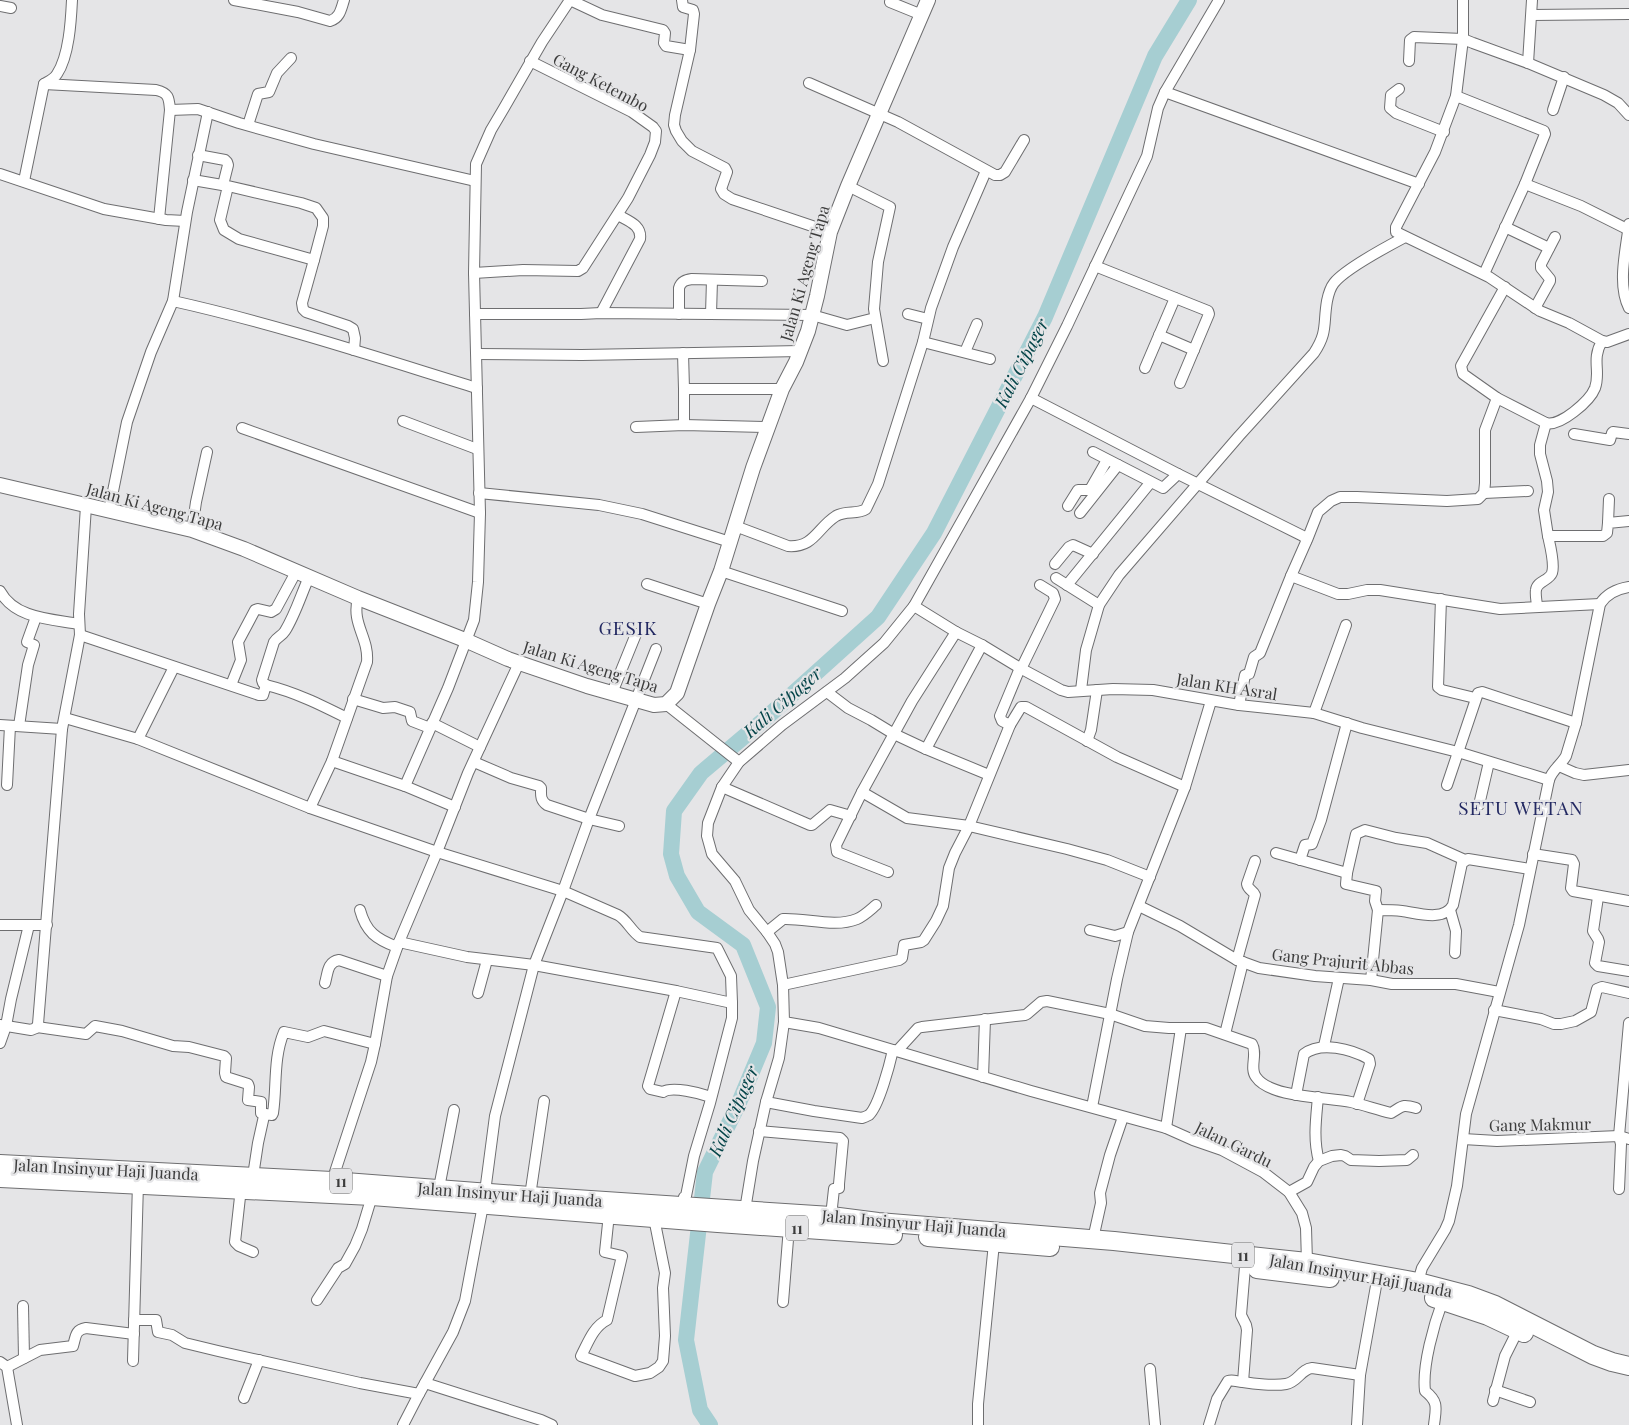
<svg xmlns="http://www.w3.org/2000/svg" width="1629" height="1425" viewBox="0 0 1629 1425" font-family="'Playfair Display',serif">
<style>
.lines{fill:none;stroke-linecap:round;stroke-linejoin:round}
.river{stroke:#a6ced2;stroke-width:16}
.minor-casing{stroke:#6e6e70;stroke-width:12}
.tertiary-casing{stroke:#6e6e70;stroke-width:16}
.trunk-casing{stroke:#6e6e70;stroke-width:20}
.minor{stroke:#fff;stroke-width:10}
.tertiary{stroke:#fff;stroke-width:14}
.trunk{stroke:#fff;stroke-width:18}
.labels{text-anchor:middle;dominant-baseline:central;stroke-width:4.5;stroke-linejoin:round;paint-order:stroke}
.shield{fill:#e5e5e7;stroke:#6f6f6f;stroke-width:1}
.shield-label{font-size:15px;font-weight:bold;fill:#3c3c3c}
.street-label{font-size:16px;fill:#3c3c3c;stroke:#e5e5e7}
.water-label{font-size:18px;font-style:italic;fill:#044448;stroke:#e5e5e7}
.quarter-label{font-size:19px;letter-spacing:1px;fill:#232962;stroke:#e5e5e7}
</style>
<rect width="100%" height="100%" fill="#e5e5e7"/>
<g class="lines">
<path class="river" d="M710 1425 700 1410 686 1340 705 1172 738 1105 764 1043 768 1007 743 945 698 912 677 876 671 854 674 811 701 773 766 718 878 617 934 533 1045 317 1155 56 1189 0"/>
<defs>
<g id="minor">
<path d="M234 0 298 12 330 21C340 18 341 9 344 0"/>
<path d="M570 0 602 15 663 30 665 33 664 43 666 46 690 50"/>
<path d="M682 0 683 7 693 10 694 14 690 50 675 115 674 125 676 131 682 141 692 151 725 168 727 172 721 189 724 194 732 199 830 232"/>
<path d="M1219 0 1165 92 1158 108 1147 156 1067 326 1031 398 914 606 884 643 845 678 782 725 739 762 722 787 708 823 707 836 712 854 735 881 749 910 767 932 775 944 778 952 783 985 784 1022 819 1028 1031 1091 1166 1128 1193 1140 1222 1150 1263 1172 1289 1192 1302 1213 1306 1228 1307 1262"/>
<path d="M1463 0V39L1456 96 1435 152 1396 227V232L1489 277 1540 311 1569 323 1602 341 1607 342 1629 334"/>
<path d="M890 2 922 15"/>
<path d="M0 6 11 8"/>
<path d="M1532 15 1629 14"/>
<path d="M1409 61 1410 40 1414 37 1463 39 1473 43 1528 63 1604 95 1618 103 1629 115"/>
<path d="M1528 63 1532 0"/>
<path d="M809 83 898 122 995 175H1000L1005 172 1024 140"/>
<path d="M44 84 156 90C169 93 169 98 170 110L159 219"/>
<path d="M1399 89 1391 95 1390 108 1396 113 1444 132"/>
<path d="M1165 92 1419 184"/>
<path d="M1456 96 1544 131 1545 134 1525 184"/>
<path d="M170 110 198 109 239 123 314 144 475 181"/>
<path d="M1553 110 1564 77"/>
<path d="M248 125 258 94 269 92 277 73 291 58"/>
<path d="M198 155 225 160 227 162 228 165 223 185"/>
<path d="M0 174 104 209 166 220 185 221"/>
<path d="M193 180 228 186 301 203 316 208 323 218V226L314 260 239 239 224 230 220 220 228 186"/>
<path d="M24 181 44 84C49 81 54 79 57 74 69 56 71 21 72 0"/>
<path d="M848 186 890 207 878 262 874 309 883 361"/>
<path d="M1629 224C1626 250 1617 284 1629 308"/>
<path d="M1505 227 1549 248"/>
<path d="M314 260 302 303 303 309 306 312 348 326 353 329 355 338 354 350"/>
<path d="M1095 266 1208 311 1209 314 1180 383"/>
<path d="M474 273 523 270 578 271 583 268 628 198 650 155 655 142 656 131 653 127 632 112 530 61"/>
<path d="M1484 274 1525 184 1581 206 1629 230"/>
<path d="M173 301C276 324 376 357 477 388"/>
<path d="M1535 308 1550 281V279L1541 268V264L1555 237"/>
<path d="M601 313 640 239C642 225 628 221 618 215"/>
<path d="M475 314H581L601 313 812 315 847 325 875 318"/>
<path d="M679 314V288C681 281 686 280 692 279L762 281"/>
<path d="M711 314 712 280"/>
<path d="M908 314 928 319"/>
<path d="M1159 335 1194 350"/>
<path d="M923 342 990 359"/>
<path d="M965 352 977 324"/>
<path d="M683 353 684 389H782"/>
<path d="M477 354 582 355 800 351"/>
<path d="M1145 368 1175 298"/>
<path d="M684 389V425"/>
<path d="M1031 398 1178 474 1305 537 1306 542 1291 576 1338 594H1348L1367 590H1380L1500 609 1600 604"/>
<path d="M1497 398 1463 374 1461 366 1505 287"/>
<path d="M403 421 477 449"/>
<path d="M1546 423 1540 445V454L1547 481 1548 492 1544 510 1548 536"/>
<path d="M636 427 684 425 768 427"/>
<path d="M242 428 480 513"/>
<path d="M1574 434 1610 440 1612 433 1613 432 1629 434"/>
<path d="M1093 452 1163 488 1178 474"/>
<path d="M479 493 599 505 642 514 730 542"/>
<path d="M1484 493 1528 491"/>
<path d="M1068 506 1078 490H1090L1091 488 1107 460"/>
<path d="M109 511 127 422 151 352 173 301 187 212 208 112"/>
<path d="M1080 513 1118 465"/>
<path d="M1608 523 1609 499"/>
<path d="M735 526 788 546C814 548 817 528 836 516 846 510 857 515 866 509L878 484 923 342 931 308 953 247 986 171"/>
<path d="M192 530 196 502 207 452"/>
<path d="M1307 540 1318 512 1331 501 1340 497H1357L1447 501 1478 499 1484 493 1485 483V430L1497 398 1546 423C1560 427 1590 401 1595 388 1601 371 1591 360 1602 341"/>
<path d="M1055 564 1069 547 1073 545 1093 554"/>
<path d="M721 571 842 611"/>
<path d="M1056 578 1099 605"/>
<path d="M647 584 708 604"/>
<path d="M1067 585 1150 483"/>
<path d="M0 591C15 619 52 619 79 624"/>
<path d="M1441 599 1438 687 1442 690 1475 698"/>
<path d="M914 606 956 632 982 645 1020 668 1061 690 1068 692 1113 689 1153 690 1239 705 1314 713 1362 728 1458 752 1549 780"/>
<path d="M1537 607C1537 602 1535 595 1536 590 1537 581 1549 581 1552 573 1555 564 1550 545 1548 536H1603L1607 533 1608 523 1629 521"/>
<path d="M80 635 259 695H263L266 685C295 692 321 705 347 718"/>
<path d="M1021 669 1055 599 1053 593 1040 585"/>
<path d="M231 685 241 660 238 642 255 610 258 609 271 612 276 609 296 572"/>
<path d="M266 685 263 683 262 680 274 642C277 637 282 636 285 631 295 615 301 595 309 577"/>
<path d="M1081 690 1086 650 1099 605 1119 575 1239 436 1314 353C1328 332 1323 324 1327 301 1328 296 1330 288 1334 283 1345 269 1388 246 1405 237"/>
<path d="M827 692 848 708 871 720 894 734 926 749 989 775"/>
<path d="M612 693 636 634"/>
<path d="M353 699 383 708 395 707 410 712 412 721 430 728"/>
<path d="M666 704 739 762"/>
<path d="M1239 705 1245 675 1249 674 1254 657 1260 653 1291 576"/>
<path d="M1314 713 1346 625"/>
<path d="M65 718 138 739 310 808 437 852 563 891 618 915C627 920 631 931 640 937L717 948 731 976 732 1003"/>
<path d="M432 723 480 747"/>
<path d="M0 725 62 729"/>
<path d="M1010 725 1002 721 1000 716 1020 668"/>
<path d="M19 726 28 665 34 645 27 642 36 617"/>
<path d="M138 739 174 667"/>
<path d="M1087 741 1091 730 1097 690"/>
<path d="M926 749 982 645"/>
<path d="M332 761 405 786 455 807"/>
<path d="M474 762 511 778 539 786 541 788C541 795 540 800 547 805L589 819 619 826"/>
<path d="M1559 766 1575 773 1584 775 1629 770"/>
<path d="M7 785 10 726"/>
<path d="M1447 785 1478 693 1482 692 1576 723"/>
<path d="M405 786 448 688 474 620 478 582 480 513 474 273 476 164 491 130 504 108 542 42 570 0"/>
<path d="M722 787 810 825H812L830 810 851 816"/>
<path d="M862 792 907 818 969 826 1067 849 1107 860 1150 877"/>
<path d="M1479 805 1489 762"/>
<path d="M310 808 332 761 367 662C369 637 351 624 358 598"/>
<path d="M1276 853 1347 873 1356 834 1365 830 1396 838 1427 843 1465 860"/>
<path d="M1533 854 1572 860 1574 864 1571 888 1573 891 1629 901"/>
<path d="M1300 860 1305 845 1312 844 1321 820 1347 723"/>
<path d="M888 872 837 852 836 845 862 792 912 701 956 632"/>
<path d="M1347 873 1346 884 1376 891 1375 901 1378 910"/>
<path d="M1598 897 1593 931 1598 939 1599 942 1595 963 1598 966 1629 971"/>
<path d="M1139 906 1180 926 1237 960 1259 968 1315 976 1371 980 1392 984H1456L1499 992"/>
<path d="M360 910C366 932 376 939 397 947"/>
<path d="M1450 910 1456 931 1455 953"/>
<path d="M0 925H47"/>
<path d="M1090 930 1115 936 1128 932"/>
<path d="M767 932 783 919C806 918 835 928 857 919 864 916 870 910 876 905"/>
<path d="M399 942 467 957 534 965 676 991 732 1003V1018L710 1103 694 1156 686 1196 684 1197"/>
<path d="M1237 960 1255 895C1253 890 1248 890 1247 884L1255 861"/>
<path d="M1371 980 1378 910C1386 910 1394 910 1402 911 1417 913 1444 922 1453 905L1462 863 1468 859 1530 869"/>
<path d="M325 983C328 973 327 962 339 960L387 976"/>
<path d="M783 985 899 960 902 958 904 945 921 942 924 940 936 921 943 906 949 868 955 853 969 826 1010 725 1021 707H1026L1117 757 1185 787"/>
<path d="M676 991 648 1086 650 1089 663 1092C672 1086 700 1093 711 1097"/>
<path d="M478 993 487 960"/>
<path d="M1494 1010 1541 1019 1554 1024H1561L1575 1021 1591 1012 1597 989 1602 987 1629 993"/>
<path d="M0 1025 31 1030 36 1028 38 1024 62 729 80 635 79 614 86 506"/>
<path d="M37 1027 86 1034 95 1026 122 1031 173 1046 189 1047 224 1056 226 1058 225 1073 226 1077 248 1084 249 1087 248 1100 261 1102V1113L265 1114"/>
<path d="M1225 1034 1243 962"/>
<path d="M0 1043 6 1026 11 999 29 925"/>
<path d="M1324 1046 1339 978"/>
<path d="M897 1051 918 1028 922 1027 1025 1015 1027 1014 1041 1002 1047 1001 1110 1014 1145 1026 1169 1028H1206L1252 1044C1258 1054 1249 1068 1256 1077 1270 1098 1327 1097 1351 1102 1364 1105 1378 1110 1391 1113 1403 1106 1402 1104 1416 1108"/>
<path d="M983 1077 985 1019"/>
<path d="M1296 1095 1304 1054C1321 1041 1351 1049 1369 1059L1370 1064 1357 1104"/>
<path d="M1318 1097C1316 1119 1313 1140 1319 1161"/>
<path d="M766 1102 814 1111 862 1118C865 1117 867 1116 869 1115 879 1106 890 1063 893 1050"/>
<path d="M1092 1107 1117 979 1128 932 1185 787 1211 701"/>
<path d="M1166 1128 1181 1028"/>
<path d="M759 1131 840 1138 843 1141 839 1184V1188L834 1189 831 1216"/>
<path d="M1463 1139 1497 1141 1619 1136 1629 1139"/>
<path d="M253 1176 258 1143 264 1116 265 1114 272 1115 273 1113C277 1087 273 1058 284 1032L308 1037 324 1031 375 1044"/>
<path d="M332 1181 371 1062 375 1044 387 976 399 942 437 852 468 773 519 663"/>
<path d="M241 1188 235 1242 239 1246 253 1252"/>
<path d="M439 1188 454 1110"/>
<path d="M1619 1189 1621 1144 1619 1136 1629 1023"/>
<path d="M485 1192 495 1116 534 965 563 891 589 819 656 649"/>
<path d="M1289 1192 1307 1182 1314 1167 1319 1161 1332 1156 1341 1155 1345 1156 1351 1160 1379 1161 1407 1160 1413 1155"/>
<path d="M530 1196 544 1101"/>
<path d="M745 1210 753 1161 766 1102 779 1058 784 1022"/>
<path d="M609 1214 605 1252 622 1256 607 1320C593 1327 588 1343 581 1356L635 1376 650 1373 659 1367 663 1361 665 1336 663 1288 665 1273 654 1218"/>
<path d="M1093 1239 1101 1203 1100 1193 1110 1155 1123 1117"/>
<path d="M1418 1282 1422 1268 1445 1230 1449 1221 1457 1186 1466 1114 1519 925 1549 780C1552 770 1561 765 1566 756L1576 723 1600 604C1607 593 1617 589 1629 587"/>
<path d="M317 1300 338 1268 345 1264 355 1246 362 1229 372 1196"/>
<path d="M783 1302 789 1227"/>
<path d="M23 1306 24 1358"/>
<path d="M134 1320H156L158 1332 172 1335 185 1343 218 1351 360 1383 419 1394"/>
<path d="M133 1361 138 1183"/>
<path d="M0 1362 7 1367 17 1425"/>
<path d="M7 1367 40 1350 73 1346C76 1336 75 1330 86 1328L134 1334"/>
<path d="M1150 1369 1155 1425"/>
<path d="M1243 1382 1247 1330 1246 1325 1241 1315 1245 1267"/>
<path d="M425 1383 541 1420 552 1425"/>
<path d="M1495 1390 1530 1402"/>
<path d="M244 1398 259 1360"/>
<path d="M1493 1401 1505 1356 1518 1330"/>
<path d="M403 1425 419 1394 453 1332 465 1301 483 1205"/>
<path d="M978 1425V1404L994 1243"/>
<path d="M1209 1425 1217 1399 1228 1381C1233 1379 1237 1382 1243 1382 1254 1384 1275 1386 1286 1384 1298 1382 1301 1369 1312 1368L1360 1375"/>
<path d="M1357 1425 1360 1375 1376 1286"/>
<path d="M1434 1425C1436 1408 1439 1402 1425 1391 1422 1366 1434 1324 1443 1300"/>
</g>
<path id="tertiary" d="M0 485 192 530 244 549 358 598 465 640 508 659 587 686 654 705 666 704 677 693 708 604 721 571 753 468 782 389 796 362 808 331 817 296 830 232 848 186 928 0"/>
<g id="trunk">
<path d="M0 1164 332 1181 530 1196 831 1216 878 1222 1114 1241 1307 1262 1418 1282 1468 1295 1495 1305 1593 1355 1612 1362 1629 1366"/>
<path d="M0 1178 372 1196 718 1223 893 1235"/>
<path d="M928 1237 1050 1247"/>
<path d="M1257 1269 1330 1278"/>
<path d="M1434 1298 1488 1316 1524 1333"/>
</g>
</defs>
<use href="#minor" class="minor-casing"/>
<use href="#tertiary" class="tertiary-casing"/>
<use href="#trunk" class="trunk-casing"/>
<use href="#minor" class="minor"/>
<use href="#tertiary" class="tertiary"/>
<use href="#trunk" class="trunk"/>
</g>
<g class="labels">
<g class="shield">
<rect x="330" y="1168.5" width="22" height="25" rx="4"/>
<rect x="786" y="1215.5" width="22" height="25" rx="4"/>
<rect x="1232" y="1242.5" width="22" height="25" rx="4"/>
</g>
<g class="shield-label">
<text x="341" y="1181">11</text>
<text x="797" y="1228">11</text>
<text x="1243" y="1255">11</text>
</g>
<g class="street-label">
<text transform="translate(601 82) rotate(28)">Gang Ketembo</text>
<text transform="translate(804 273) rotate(-74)">Jalan Ki Ageng Tapa</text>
<text transform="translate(155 506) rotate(15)">Jalan Ki Ageng Tapa</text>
<text transform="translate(591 666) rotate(17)">Jalan Ki Ageng Tapa</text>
<text transform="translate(1227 686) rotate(9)">Jalan KH Asral</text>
<text transform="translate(1343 961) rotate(6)">Gang Prajurit Abbas</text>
<text transform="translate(1540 1124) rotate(-1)">Gang Makmur</text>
<text transform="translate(1234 1144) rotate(26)">Jalan Gardu</text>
<text transform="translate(106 1169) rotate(3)">Jalan Insinyur Haji Juanda</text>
<text transform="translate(510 1194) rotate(4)">Jalan Insinyur Haji Juanda</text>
<text transform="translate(914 1223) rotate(5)">Jalan Insinyur Haji Juanda</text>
<text transform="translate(1361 1275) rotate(10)">Jalan Insinyur Haji Juanda</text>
</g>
<g class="water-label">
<text transform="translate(1021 363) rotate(-63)">Kali Cipager</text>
<text transform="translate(782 702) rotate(-41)">Kali Cipager</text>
<text transform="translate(733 1111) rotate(-66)">Kali Cipager</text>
</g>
<g class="quarter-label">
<text x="628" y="627">GESIK</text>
<text x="1521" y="807">SETU WETAN</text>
</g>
</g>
</svg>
